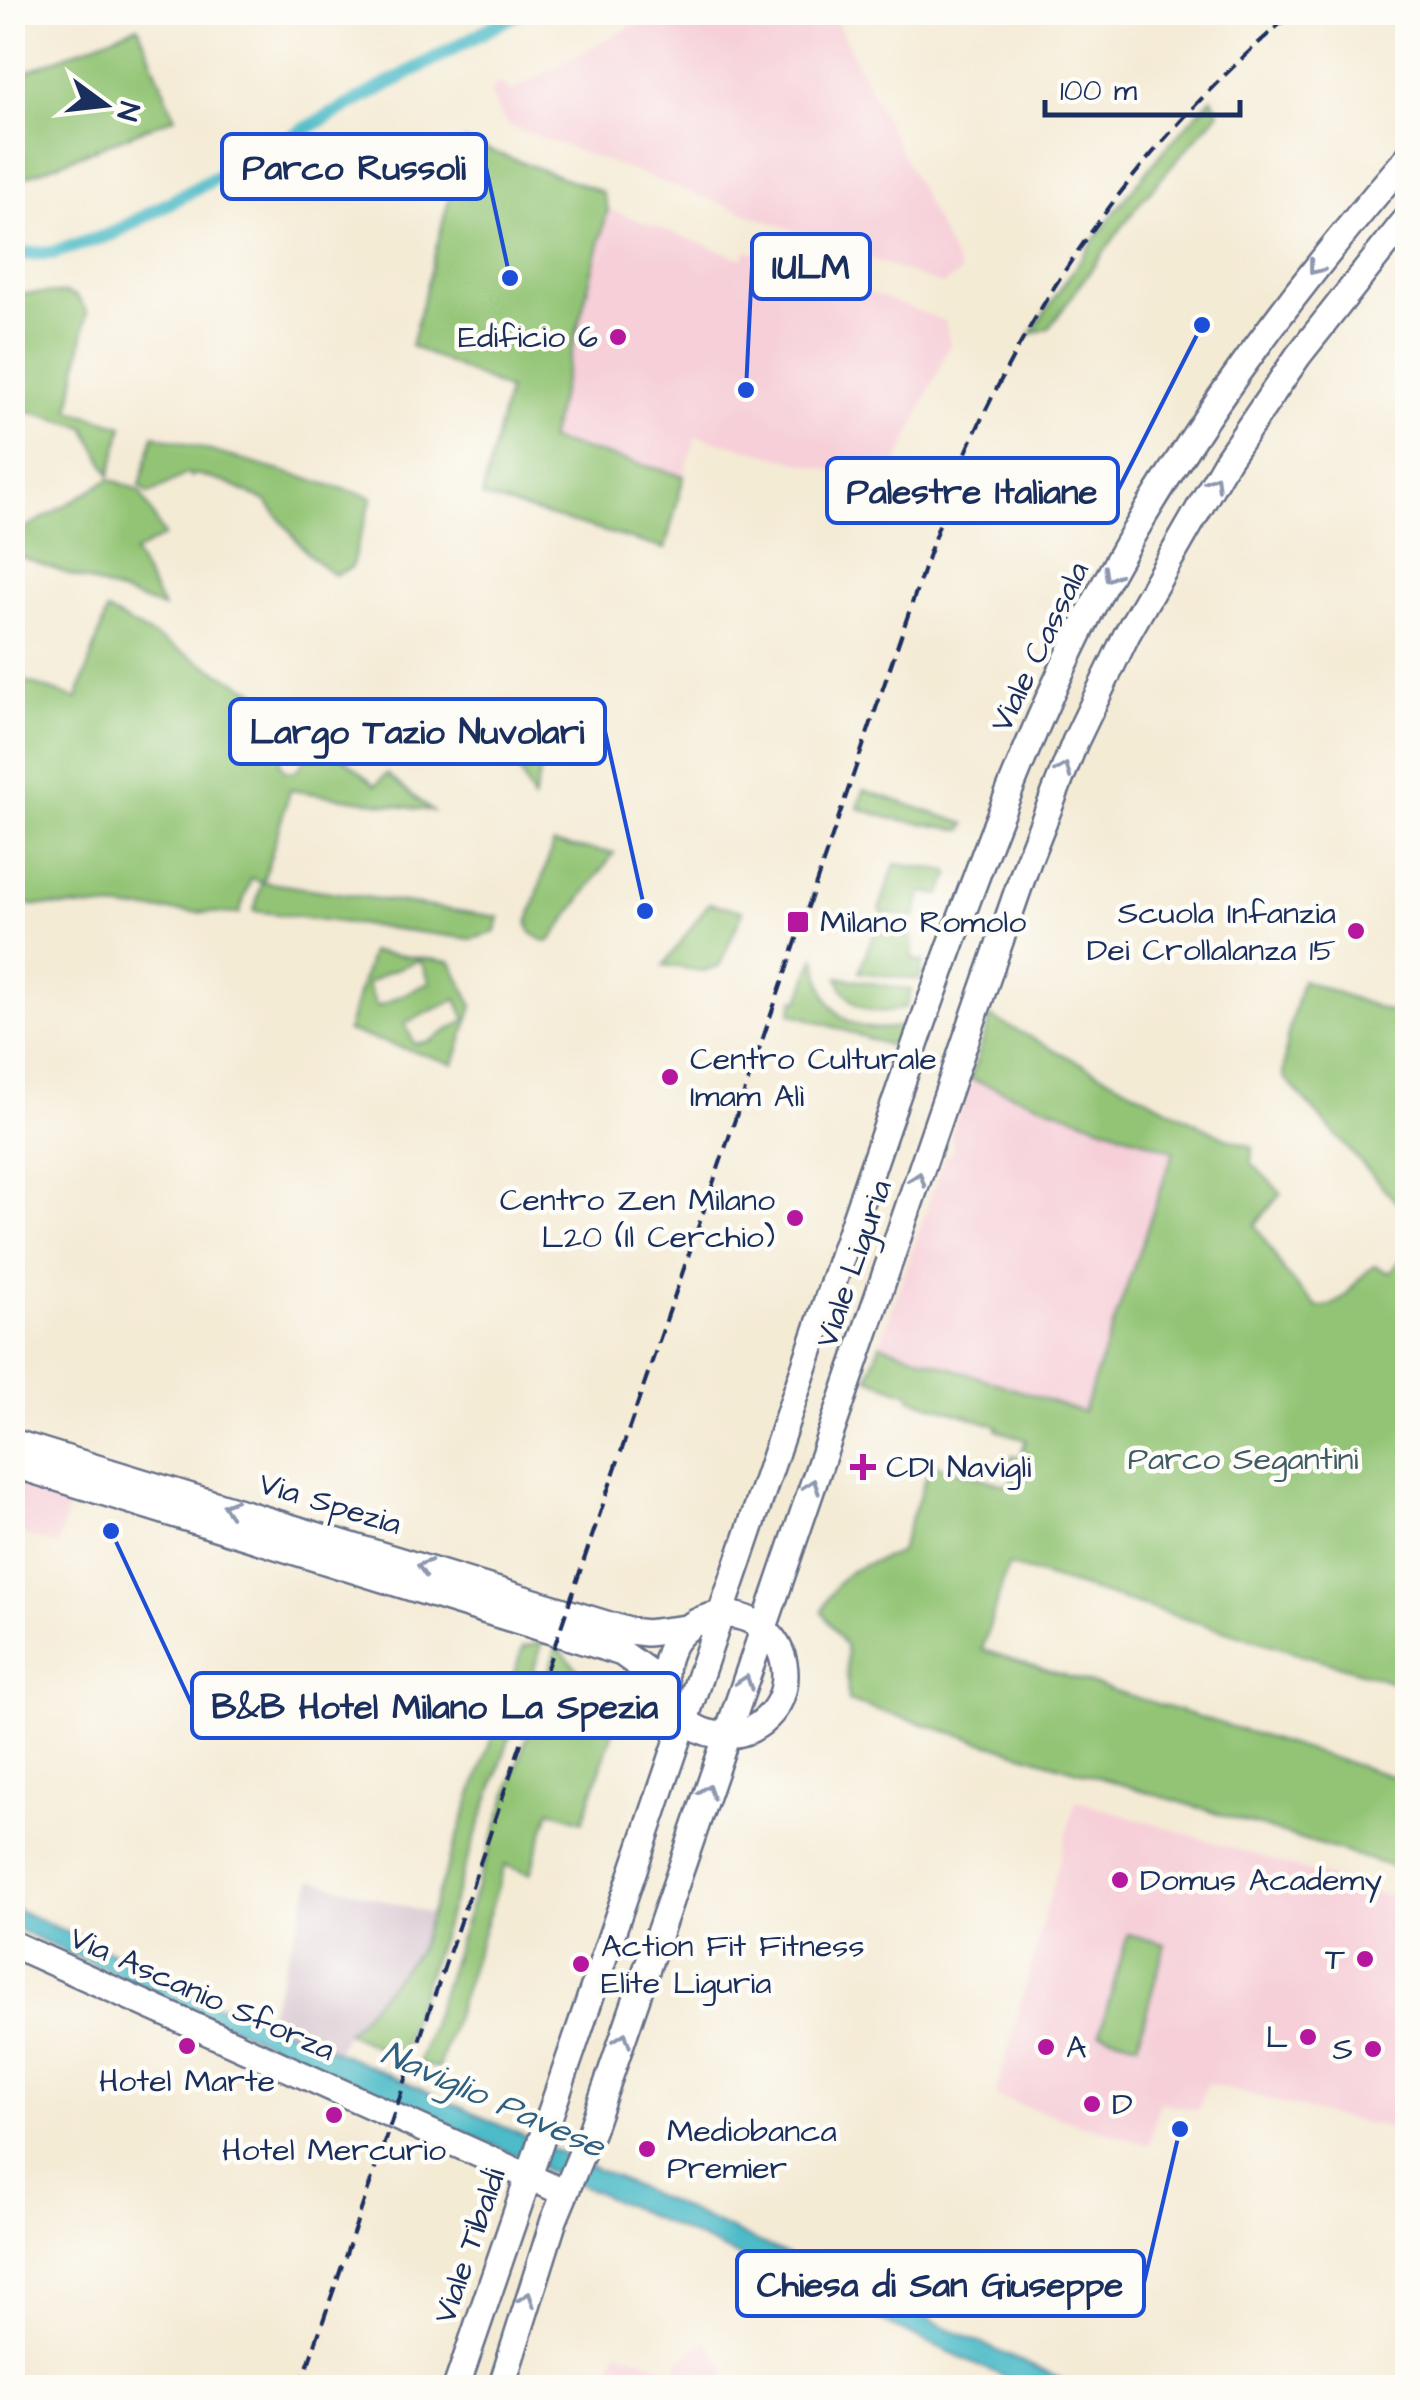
<svg xmlns="http://www.w3.org/2000/svg" width="1420" height="2400" viewBox="0 0 1420 2400" font-family="'Architects Daughter',sans-serif">
<style>
.built{fill:#f6cfd8}
.industrial{fill:#d1bdca}
.green{fill:#93c474;stroke:#577a69;stroke-width:2.5;fill-rule:evenodd}
.water{fill:#4ebbc8;stroke:#347593;stroke-width:2.5}
.lines{fill:none;stroke-linecap:round;stroke-linejoin:round}
.canal{stroke:#4ebbc8;stroke-width:14}
.primary-casing{stroke:#677188;stroke-width:30}
.primary{stroke:#fff;stroke-width:25}
.rail{stroke:#1b2f5e;stroke-width:4;stroke-dasharray:15 8;stroke-linecap:butt}
.oneway{stroke:#8d97ae}
.poi-dot{fill:#b5179e;stroke:#fdfcf7;stroke-width:4}
.labels{text-anchor:middle;dominant-baseline:central;stroke-width:9;stroke-linejoin:round;paint-order:stroke}
.poi-label{font-size:32px;fill:#1b2f5e;stroke:#fdfcf7;text-anchor:start}
.street-label{font-size:32px;fill:#1b2f5e;stroke:#fdfcf7}
.park-label{font-size:32px;fill:#3f5c65;stroke:#fdfcf7}
.water-label{font-size:35px;font-style:italic;fill:#2d6083;stroke:#fdfcf7}
.leader{fill:none;stroke:#1d4ed8;stroke-width:4}
.callout-dot{fill:#1d4ed8;stroke:#fdfcf7;stroke-width:4}
.callout{fill:#fdfcf7;stroke:#1d4ed8;stroke-width:4}
.callout-label{font-size:35px;text-anchor:middle;font-weight:bold;fill:#1b2f5e}
</style>
<rect width="100%" height="100%" fill="#fdfcf7"/>
<filter id="ink" filterUnits="userSpaceOnUse"><feTurbulence type="fractalNoise" baseFrequency=".01" numOctaves="2"/><feDisplacementMap in="SourceGraphic" scale="20" xChannelSelector="R" yChannelSelector="G"/><feConvolveMatrix kernelMatrix="1 2 1 2 8 2 1 2 1" color-interpolation-filters="sRGB"/></filter>
<filter id="wash" filterUnits="userSpaceOnUse"><feTurbulence type="fractalNoise" baseFrequency=".0048" numOctaves="4" result="noise"/><feDisplacementMap in="SourceGraphic" scale="40" xChannelSelector="R" yChannelSelector="G"/><feGaussianBlur stdDeviation="2.25" result="paint"/><feColorMatrix in="noise" values="0 0 0 0 0 0 0 0 0 0 0 0 0 0 0 0 0 1.4 0 .05"/><feComposite in="paint" operator="in"/></filter>
<g filter="url(#wash)">
<rect width="100%" height="100%" fill="#f4ebd5"/>
<g class="built">
<path d="M655 13H832L961 273 942 285 507 125 491 96 495 83 506 86 510 92Z"/>
<path d="M608 209 743 259 747 250 775 257 945 321 950 344 888 485 696 436 684 476 548 440Z"/>
<path d="M970 1079 1174 1151 1084 1413 880 1344 945 1156 953 1153 954 1148 951 1136Z"/>
<path d="M12 1469 72 1492 58 1545 13 1532Z"/>
<path d="M1076 1800 1407 1902 1405 2130 1342 2119 1206 2083 1199 2110 1159 2102 1149 2145 995 2097Z"/>
<path d="M706 2340 726 2368 723 2387H604L617 2350 675 2370 679 2362Z"/>
</g>
<path class="industrial" d="M312 1879 430 1914 418 1951 352 2026 336 2051 266 2023Z"/>
<g class="green">
<path d="M138 26 175 117 13 182V77Z"/>
<path d="M1212 98 1219 112 1138 205 1049 328 1031 334C1085 249 1142 170 1212 98Z"/>
<path d="M464 141 602 192 608 209 549 440 684 476 665 549 482 497 508 390 411 346Z"/>
<path d="M66 293 77 297 87 312 70 410 123 426 110 475 85 427 13 407V294Z"/>
<path d="M154 435 372 497 351 568 334 575 308 554 266 501 226 483 196 474 191 477 188 473 149 494 140 485Z"/>
<path d="M110 479 139 490 164 536 134 553 163 608 13 554V536Z"/>
<path d="M107 611 287 709 280 764 286 772 296 771 320 739 376 785 387 774 432 811 290 790 263 882 499 917 496 932 472 939 254 911 262 882 251 878 239 914 13 904V738L24 681 77 699Z"/>
<path d="M503 734 549 739 533 800Z"/>
<path d="M864 790 966 824 963 830 889 818 858 808Z"/>
<path d="M553 844 614 853 552 939 546 942 531 933 528 924Z"/>
<path d="M895 864 948 871 950 875 940 895 922 892 915 917 882 913 880 908Z"/>
<path d="M709 903 743 911 719 967 703 971 664 965Z"/>
<path d="M875 930 912 936 913 960 923 962 920 980 859 972Z"/>
<path d="M371 952 451 962 473 1006 454 1064 347 1031ZM420 960 430 982 377 1007 367 984 385 973ZM457 999 466 1020 430 1041 414 1044 405 1023Z"/>
<path d="M815 957C820 968 819 978 823 988 836 1028 872 1034 907 1025L897 1048 791 1013 795 999 800 1000Z"/>
<path d="M838 977 911 990 906 1007C875 1018 848 1009 838 977Z"/>
<path d="M1302 980 1407 1018V1214L1283 1076 1287 1038Z"/>
<path d="M991 1017 1224 1137 1252 1147 1251 1162 1281 1193 1255 1225 1288 1277 1317 1307C1345 1310 1353 1279 1374 1266L1390 1273 1407 1253V1686L1008 1565 982 1650 1407 1781V1871L848 1701 846 1647 822 1612C841 1566 856 1569 899 1553L931 1464 1009 1486 1016 1467 1010 1464 1012 1456 1020 1458 1026 1440 997 1430 998 1426 910 1398 911 1394 868 1378 880 1344 1083 1412 1174 1151 970 1079Z"/>
<path d="M543 1642 399 2057 347 2033 418 1951 523 1647Z"/>
<path d="M557 1646 592 1686 587 1701 602 1705 613 1731 583 1821 550 1810 530 1874 505 1865 438 2068 418 2064Z"/>
<path d="M1128 1934 1165 1944 1138 2043 1100 2033Z"/>
</g>
<path class="water" d="M13 1908 164 1976 169 1984 219 2007 226 2004 336 2051 1078 2387H1027L13 1928Z"/>
<g class="lines">
<path class="canal" d="M12 254 52 253 112 234 520 12"/>
</g>
</g>
<g filter="url(#ink)">
<g class="lines">
<defs>
<g id="primary">
<path d="M12 1442 629 1631 647 1633 688 1628"/>
<path d="M12 1464 622 1653 665 1684"/>
<circle cx="725" cy="1675" r="60"/>
<path d="M12 1944 565 2193"/>
<path d="M456 2388C561 2082 667 1777 770 1470 823 1311 877 1152 933 994 983 856 1034 717 1103 587 1188 431 1292 291 1408 157"/>
<path d="M501 2388 554 2220 591 2131 973 1019 1028 861 1075 742 1127 634 1227 460 1298 356 1408 217"/>
</g>
</defs>
<use href="#primary" class="primary-casing"/>
<use href="#primary" class="primary"/>
<path class="rail" d="M300 2388 955 478C1031 297 1143 139 1294 12"/>
</g>
<defs><path id="oneway-chevron" d="M-2-3.5L2.5 0L-2 3.5" fill="none" stroke-width="1.6" stroke-linecap="round" stroke-linejoin="round" transform="scale(2.5)"/></defs>
<g class="oneway">
<use href="#oneway-chevron" transform="translate(1315 268) rotate(128)"/>
<use href="#oneway-chevron" transform="translate(1214 482) rotate(-59)"/>
<use href="#oneway-chevron" transform="translate(1110 575) rotate(119)"/>
<use href="#oneway-chevron" transform="translate(1064 770) rotate(-68)"/>
<use href="#oneway-chevron" transform="translate(918 1179) rotate(-71)"/>
<use href="#oneway-chevron" transform="translate(812 1486) rotate(-71)"/>
<use href="#oneway-chevron" transform="translate(229 1507) rotate(-163)"/>
<use href="#oneway-chevron" transform="translate(424 1567) rotate(-163)"/>
<use href="#oneway-chevron" transform="translate(745 1682) rotate(-71)"/>
<use href="#oneway-chevron" transform="translate(707 1791) rotate(-71)"/>
<use href="#oneway-chevron" transform="translate(623 2039) rotate(-71)"/>
<use href="#oneway-chevron" transform="translate(527 2299) rotate(-71)"/>
</g>
</g>
<g class="poi-dot">
<circle cx="618" cy="337" r="10"/>
<rect x="786" y="910" width="24" height="24" rx="5"/>
<circle cx="1356" cy="931" r="10"/>
<circle cx="670" cy="1077" r="10"/>
<circle cx="795" cy="1218" r="10"/>
<path d="M858 1452h10v10h10v10h-10v10h-10v-10h-10v-10h10z"/>
<circle cx="1120" cy="1880" r="10"/>
<circle cx="1365" cy="1959" r="10"/>
<circle cx="581" cy="1964" r="10"/>
<circle cx="1308" cy="2037" r="10"/>
<circle cx="187" cy="2046" r="10"/>
<circle cx="1046" cy="2047" r="10"/>
<circle cx="1373" cy="2049" r="10"/>
<circle cx="1092" cy="2104" r="10"/>
<circle cx="334" cy="2115" r="10"/>
<circle cx="647" cy="2149" r="10"/>
</g>
<g class="labels">
<g class="poi-label">
<text x="598" y="337" text-anchor="end">Edificio 6</text>
<text x="1336" y="913" text-anchor="end">Scuola Infanzia<tspan x="1336" dy="37">Dei Crollalanza 15</tspan></text>
<text x="820" y="922">Milano Romolo</text>
<text x="690" y="1059">Centro Culturale<tspan x="690" dy="37">Imam Alì</tspan></text>
<text x="775" y="1200" text-anchor="end">Centro Zen Milano<tspan x="775" dy="37">L20 (Il Cerchio)</tspan></text>
<text x="886" y="1467">CDI Navigli</text>
<text x="1140" y="1880">Domus Academy</text>
<text x="601" y="1946">Action Fit Fitness<tspan x="601" dy="37">Elite Liguria</tspan></text>
<text x="1345" y="1959" text-anchor="end">T</text>
<text x="1288" y="2037" text-anchor="end">L</text>
<text x="1066" y="2047">A</text>
<text x="1353" y="2049" text-anchor="end">S</text>
<text x="187" y="2081" text-anchor="middle">Hotel Marte</text>
<text x="1112" y="2104">D</text>
<text x="667" y="2131">Mediobanca<tspan x="667" dy="37">Premier</tspan></text>
<text x="334" y="2150" text-anchor="middle">Hotel Mercurio</text>
</g>
<g class="street-label">
<text transform="translate(1040 647) rotate(-64)">Viale Cassala</text>
<text transform="translate(854 1264) rotate(-71)">Viale Liguria</text>
<text transform="translate(330 1504) rotate(17)">Via Spezia</text>
<text transform="translate(202 1994) rotate(24)">Via Ascanio Sforza</text>
<text transform="translate(470 2246) rotate(-71)">Viale Tibaldi</text>
</g>
<g class="park-label">
<text x="1243" y="1459">Parco Segantini</text>
</g>
<g class="water-label">
<text transform="translate(493 2100) rotate(24)">Naviglio Pavese</text>
</g>
</g>
<path class="leader" d="M510 278L486 167M746 390L752 266M1202 325L1118 490M645 911L605 731M111 1531L192 1705M1180 2129L1144 2283"/>
<g class="callout-dot">
<circle cx="510" cy="278" r="10"/>
<circle cx="746" cy="390" r="10"/>
<circle cx="1202" cy="325" r="10"/>
<circle cx="645" cy="911" r="10"/>
<circle cx="111" cy="1531" r="10"/>
<circle cx="1180" cy="2129" r="10"/>
</g>
<g class="callout">
<rect x="222" y="134" width="264" height="65" rx="10"/>
<rect x="752" y="234" width="118" height="65" rx="10"/>
<rect x="827" y="458" width="291" height="65" rx="10"/>
<rect x="230" y="699" width="375" height="65" rx="10"/>
<rect x="192" y="1673" width="487" height="65" rx="10"/>
<rect x="737" y="2251" width="407" height="65" rx="10"/>
</g>
<g class="callout-label">
<text x="354" y="179">Parco Russoli</text>
<text x="811" y="278">IULM</text>
<text x="972" y="503">Palestre Italiane</text>
<text x="417" y="743">Largo Tazio Nuvolari</text>
<text x="435" y="1718">B&amp;B Hotel Milano La Spezia</text>
<text x="940" y="2296">Chiesa di San Giuseppe</text>
</g>
<rect width="1420" height="2400" fill="none" stroke="#fdfcf7" stroke-width="50"/>
<g transform="translate(105 105) rotate(105)" stroke="#fdfcf7" stroke-width="8" paint-order="stroke">
<path d="M0-8L18 38L0 25L-18 38Z" fill="#1b2f5e"/>
<text y="-15" font-size="28" font-weight="bold" text-anchor="middle" fill="#1b2f5e">N</text>
</g>
<path d="M1045 100v15h195v-15" fill="none" stroke="#1b2f5e" stroke-width="5"/>
<text x="1060" y="100" font-size="30" fill="#1b2f5e" stroke="#fdfcf7" stroke-width="8" paint-order="stroke">100 m</text>
</svg>
